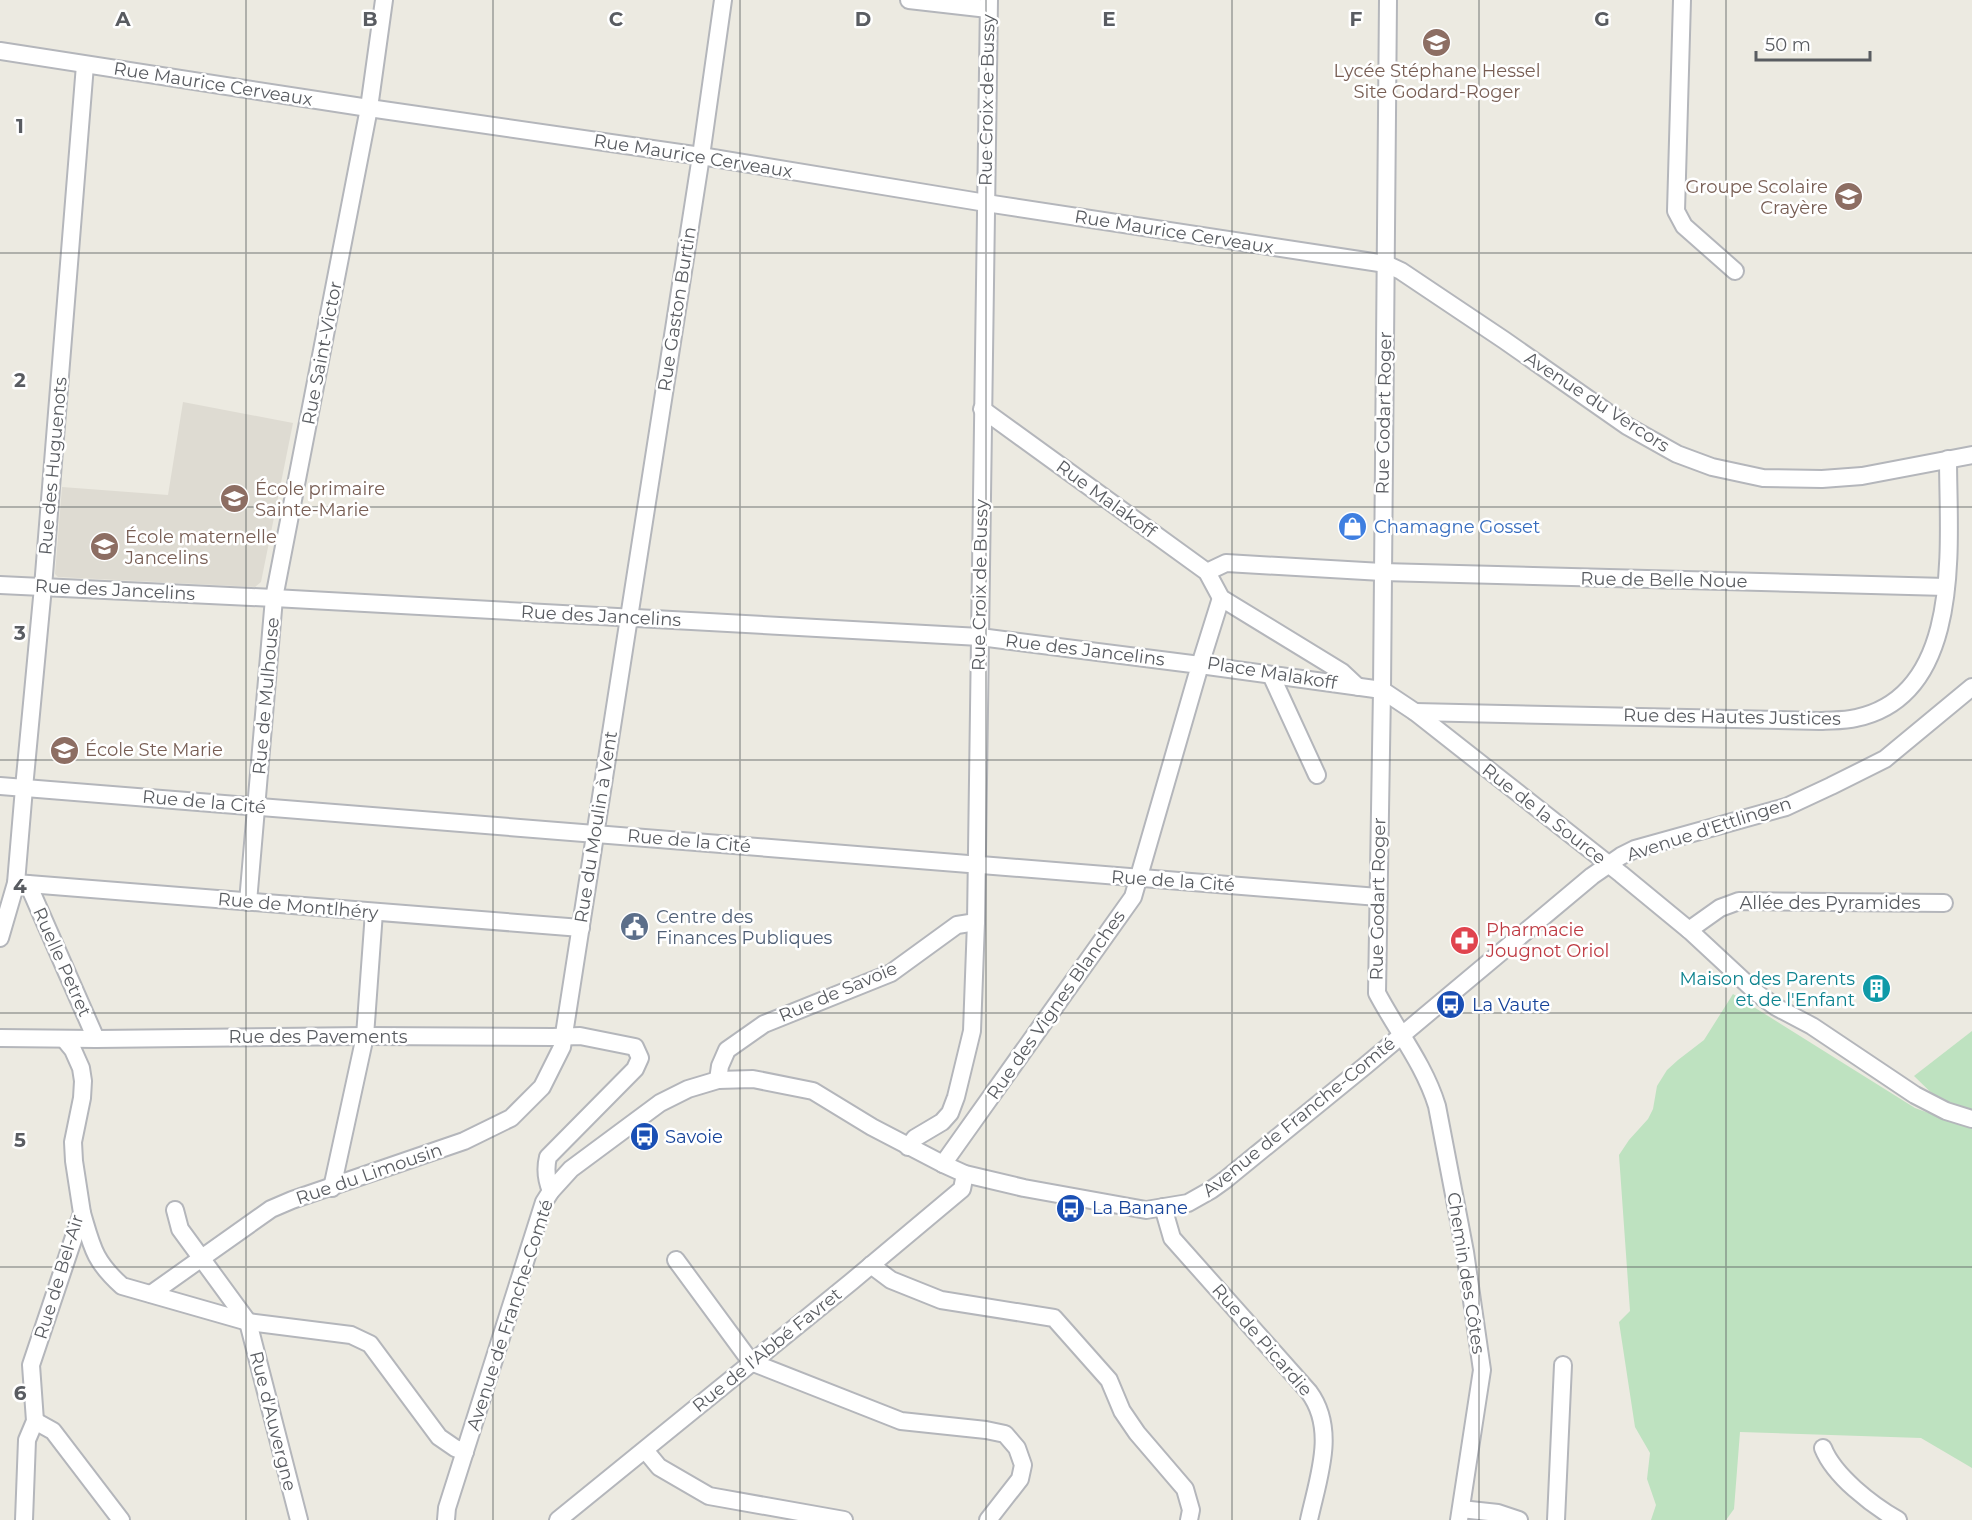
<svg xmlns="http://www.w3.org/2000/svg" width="1972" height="1520" viewBox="0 0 1972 1520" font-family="Montserrat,sans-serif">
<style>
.education{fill:#dedbd2}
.green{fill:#bee2c0}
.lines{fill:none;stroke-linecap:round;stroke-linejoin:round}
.minor-casing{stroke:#b4b6bb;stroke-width:20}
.minor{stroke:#fff;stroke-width:16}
.grid{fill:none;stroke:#595c61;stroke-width:1.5;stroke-opacity:0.55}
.labels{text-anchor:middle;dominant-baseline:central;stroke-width:5;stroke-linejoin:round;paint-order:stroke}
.education-label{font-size:18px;fill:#785e54;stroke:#fff;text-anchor:start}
.street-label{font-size:18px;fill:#595c61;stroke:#fff}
.shop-label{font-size:18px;fill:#366cbe;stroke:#fff;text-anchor:start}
.service-label{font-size:18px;fill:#4e5e75;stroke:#fff;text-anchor:start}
.health-label{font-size:18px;fill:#be3a42;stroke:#fff;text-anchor:start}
.culture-label{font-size:18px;fill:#0d838f;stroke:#fff;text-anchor:end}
.transit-label{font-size:18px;fill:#164399;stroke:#fff;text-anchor:start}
.grid-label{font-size:20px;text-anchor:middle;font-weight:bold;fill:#595c61;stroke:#fff;stroke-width:5;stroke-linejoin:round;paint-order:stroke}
</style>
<rect width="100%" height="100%" fill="#eceae1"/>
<path class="education" d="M183 402 293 423 261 582 255 587 58 577 55 574 62 487 168 495Z"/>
<g class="green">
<path d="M1733 994 1915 1108 1956 1123 1972 1126V1468L1921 1438 1740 1432 1734 1509 1726 1520H1651L1656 1505 1647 1479 1650 1453 1635 1427 1619 1322 1630 1311 1619 1155 1629 1140 1648 1119 1653 1109 1657 1086 1667 1070 1678 1060 1704 1040Z"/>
<path d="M1972 1031V1110L1944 1105 1914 1076Z"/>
</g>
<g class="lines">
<defs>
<g id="minor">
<path d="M909 0 988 9"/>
<path d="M1388 0 1382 690 1377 993C1397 1031 1424 1064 1437 1106L1465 1252 1482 1370 1459 1520"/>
<path d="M1682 0 1676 211 1684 226 1735 271"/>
<path d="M0 51 362 107 701 156 986 203 1386 264 1401 271 1504 340 1627 426 1677 454 1712 467 1763 478 1822 479 1862 476 1972 455"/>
<path d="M982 409 1207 572 1221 598 1342 672 1358 687"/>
<path d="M1207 572 1226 563 1382 572 1946 587"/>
<path d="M0 585 274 598 980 637 1200 665 1133 897 943 1164"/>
<path d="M1221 598 1200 665 1382 690 1415 712 1621 874 1689 930 1758 994 1776 1007 1812 1026 1915 1095 1946 1111 1972 1119"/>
<path d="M1271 675 1317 775"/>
<path d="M1415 712 1820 721C1832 720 1844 721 1856 718 1965 695 1948 542 1948 459"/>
<path d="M0 786 1378 897"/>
<path d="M16 883 581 928"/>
<path d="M28 884 96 1039"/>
<path d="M248 902 274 598 369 108 384 0"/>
<path d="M1689 930 1720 908 1739 901 1944 903"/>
<path d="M0 938 16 883 24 788 43 587 85 65"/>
<path d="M0 1038 96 1039 365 1036 553 1037 580 1036 635 1047 640 1058 635 1069 548 1157C545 1169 546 1179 551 1191"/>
<path d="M718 1080 720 1066 727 1050 764 1024 891 973 957 925 976 922"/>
<path d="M908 1147 915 1138 942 1122 950 1113 956 1097 972 1031 976 922 989 0"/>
<path d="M332 1188 365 1036 374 912"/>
<path d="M1163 1207 1172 1238 1309 1392C1337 1430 1318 1478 1309 1520"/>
<path d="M175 1210 180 1229 248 1322 299 1520"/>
<path d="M82 1213C92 1247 94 1261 122 1286L248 1322 351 1335 370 1344 439 1437 455 1448 465 1452"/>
<path d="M676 1260 751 1362 901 1421 986 1430 1005 1434 1017 1448 1023 1465 1020 1479 988 1520"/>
<path d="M871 1265 891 1280 941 1300 1054 1318 1109 1380 1122 1411 1137 1433 1185 1489 1191 1510 1189 1520"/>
<path d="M151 1294 271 1209 292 1200 464 1141 511 1118 542 1087 562 1047 701 156 723 0"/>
<path d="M35 1421 53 1431 121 1520"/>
<path d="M1823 1448C1834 1476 1872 1505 1898 1520"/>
<path d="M645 1450 659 1467 709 1496 844 1520"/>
<path d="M1461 1509 1498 1513 1519 1520"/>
<path d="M24 1520 27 1440 35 1421 31 1365 82 1213 74 1161 73 1142 82 1098 83 1081 81 1068 73 1050 64 1039"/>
<path d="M446 1520 447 1508 544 1202 551 1191 571 1169 660 1103 688 1089 718 1080 753 1079 813 1091 872 1127 943 1164 965 1174 1024 1188 1146 1210 1188 1203 1211 1190 1225 1180 1365 1066 1592 876 1621 856 1635 849 1786 807 1831 786 1885 759 1972 687"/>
<path d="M558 1520 851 1282 962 1189 965 1174"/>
<path d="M1556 1520 1563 1365"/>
</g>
</defs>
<use href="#minor" class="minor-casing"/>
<use href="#minor" class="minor"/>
</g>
<path class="grid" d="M246 0V1520M493 0V1520M740 0V1520M986 0V1520M1232 0V1520M1479 0V1520M1726 0V1520M0 253H1972M0 507H1972M0 760H1972M0 1013H1972M0 1267H1972"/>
<defs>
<symbol id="school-disc" viewBox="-11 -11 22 22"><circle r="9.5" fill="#8d6e63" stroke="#fff"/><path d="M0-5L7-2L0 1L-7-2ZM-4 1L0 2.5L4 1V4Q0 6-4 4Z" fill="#fff"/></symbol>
<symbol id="shop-disc" viewBox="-11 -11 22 22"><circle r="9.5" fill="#3f7fe0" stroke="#fff"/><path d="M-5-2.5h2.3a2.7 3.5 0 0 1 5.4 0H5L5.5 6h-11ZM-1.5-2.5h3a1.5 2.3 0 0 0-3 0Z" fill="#fff"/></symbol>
<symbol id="civic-disc" viewBox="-11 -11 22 22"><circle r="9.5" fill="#5c6f8a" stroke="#fff"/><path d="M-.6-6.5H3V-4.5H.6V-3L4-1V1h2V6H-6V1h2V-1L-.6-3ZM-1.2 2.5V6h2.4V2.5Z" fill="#fff"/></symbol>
<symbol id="pharmacy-disc" viewBox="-11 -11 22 22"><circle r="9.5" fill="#e0444e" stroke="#fff"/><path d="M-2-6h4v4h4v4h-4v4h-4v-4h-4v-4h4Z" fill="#fff"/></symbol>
<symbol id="building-disc" viewBox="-11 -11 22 22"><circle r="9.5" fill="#0f9aa8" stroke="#fff"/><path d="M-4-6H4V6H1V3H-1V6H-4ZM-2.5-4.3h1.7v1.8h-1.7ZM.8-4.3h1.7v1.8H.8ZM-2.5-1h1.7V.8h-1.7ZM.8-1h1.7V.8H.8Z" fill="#fff"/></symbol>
<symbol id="bus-disc" viewBox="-11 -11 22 22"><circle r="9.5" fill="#1a4fb4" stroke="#fff"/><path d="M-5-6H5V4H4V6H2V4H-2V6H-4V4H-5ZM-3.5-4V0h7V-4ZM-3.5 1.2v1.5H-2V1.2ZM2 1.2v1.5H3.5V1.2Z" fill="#fff"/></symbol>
</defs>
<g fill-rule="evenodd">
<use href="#school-disc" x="1420" y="26" width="33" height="33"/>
<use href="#school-disc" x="1832" y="180" width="33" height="33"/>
<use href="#school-disc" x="218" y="482" width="33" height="33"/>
<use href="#shop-disc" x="1336" y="510" width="33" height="33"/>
<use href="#school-disc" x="88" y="530" width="33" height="33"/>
<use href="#school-disc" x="48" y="734" width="33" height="33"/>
<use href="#civic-disc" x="618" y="910" width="33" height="33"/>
<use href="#pharmacy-disc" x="1448" y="924" width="33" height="33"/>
<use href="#building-disc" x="1860" y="972" width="33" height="33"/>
<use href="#bus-disc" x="1434" y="988" width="33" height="33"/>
<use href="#bus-disc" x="628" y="1120" width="33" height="33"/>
<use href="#bus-disc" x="1054" y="1192" width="33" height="33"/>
</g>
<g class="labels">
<g class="education-label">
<text x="1437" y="71" text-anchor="middle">Lycée Stéphane Hessel<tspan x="1437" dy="21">Site Godard-Roger</tspan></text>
<text x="1828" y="187" text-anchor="end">Groupe Scolaire<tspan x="1828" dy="21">Crayère</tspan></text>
<text x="255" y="489">École primaire<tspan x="255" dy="21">Sainte-Marie</tspan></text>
<text x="125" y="537">École maternelle<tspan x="125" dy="21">Jancelins</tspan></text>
<text x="85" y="750">École Ste Marie</text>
</g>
<g class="street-label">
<text transform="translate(213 84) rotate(9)">Rue Maurice Cerveaux</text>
<text transform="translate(987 100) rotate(-89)">Rue Croix de Bussy</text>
<text transform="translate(693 156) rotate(9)">Rue Maurice Cerveaux</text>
<text transform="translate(1174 232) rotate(9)">Rue Maurice Cerveaux</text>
<text transform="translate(677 309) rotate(-81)">Rue Gaston Burtin</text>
<text transform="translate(322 353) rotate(-79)">Rue Saint-Victor</text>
<text transform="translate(1597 402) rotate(33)">Avenue du Vercors</text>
<text transform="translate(1384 413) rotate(-89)">Rue Godart Roger</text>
<text transform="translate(53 466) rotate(-85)">Rue des Huguenots</text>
<text transform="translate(1106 499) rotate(36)">Rue Malakoff</text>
<text transform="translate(1664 580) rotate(1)">Rue de Belle Noue</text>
<text transform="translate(980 585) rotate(-89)">Rue Croix de Bussy</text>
<text transform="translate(115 590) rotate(3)">Rue des Jancelins</text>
<text transform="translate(601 616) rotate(3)">Rue des Jancelins</text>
<text transform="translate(1085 650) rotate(7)">Rue des Jancelins</text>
<text transform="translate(1272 673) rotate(9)">Place Malakoff</text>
<text transform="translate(266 696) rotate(-85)">Rue de Mulhouse</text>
<text transform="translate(1732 717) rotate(1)">Rue des Hautes Justices</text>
<text transform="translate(204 802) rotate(5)">Rue de la Cité</text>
<text transform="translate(1544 814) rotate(38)">Rue de la Source</text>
<text transform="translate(596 827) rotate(-81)">Rue du Moulin à Vent</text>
<text transform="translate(1709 829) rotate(-18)">Avenue d'Ettlingen</text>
<text transform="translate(689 841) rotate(5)">Rue de la Cité</text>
<text transform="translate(1173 881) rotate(4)">Rue de la Cité</text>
<text transform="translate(1378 899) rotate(-89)">Rue Godart Roger</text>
<text x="1830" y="903">Allée des Pyramides</text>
<text transform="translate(298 906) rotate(5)">Rue de Montlhéry</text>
<text transform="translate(62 962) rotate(66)">Ruelle Petret</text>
<text transform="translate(838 992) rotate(-23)">Rue de Savoie</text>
<text transform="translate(1056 1005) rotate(-55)">Rue des Vignes Blanches</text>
<text x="318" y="1037">Rue des Pavements</text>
<text transform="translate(1299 1117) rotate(-39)">Avenue de Franche-Comté</text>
<text transform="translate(369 1174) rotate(-19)">Rue du Limousin</text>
<text transform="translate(1466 1273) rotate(81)">Chemin des Côtes</text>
<text transform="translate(59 1277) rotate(-73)">Rue de Bel-Air</text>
<text transform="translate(510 1315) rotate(-72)">Avenue de Franche-Comté</text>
<text transform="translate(1262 1340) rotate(49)">Rue de Picardie</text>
<text transform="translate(767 1350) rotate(-39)">Rue de l'Abbé Favret</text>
<text transform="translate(273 1421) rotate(76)">Rue d'Auvergne</text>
</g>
<g class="shop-label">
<text x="1374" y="527">Chamagne Gosset</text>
</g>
<g class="service-label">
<text x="656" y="917">Centre des<tspan x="656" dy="21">Finances Publiques</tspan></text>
</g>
<g class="health-label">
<text x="1486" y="930">Pharmacie<tspan x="1486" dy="21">Jougnot Oriol</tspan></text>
</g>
<g class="culture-label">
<text x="1855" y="979">Maison des Parents<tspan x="1855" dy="21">et de l'Enfant</tspan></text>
</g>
<g class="transit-label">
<text x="1472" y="1005">La Vaute</text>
<text x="665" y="1137">Savoie</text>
<text x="1092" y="1208">La Banane</text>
</g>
</g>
<g class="grid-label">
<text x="123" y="26">A</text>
<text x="370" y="26">B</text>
<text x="616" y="26">C</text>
<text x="863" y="26">D</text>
<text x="1109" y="26">E</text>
<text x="1356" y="26">F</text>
<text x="1602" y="26">G</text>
<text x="20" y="133">1</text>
<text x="20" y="387">2</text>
<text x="20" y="640">3</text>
<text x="20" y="893">4</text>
<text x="20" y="1147">5</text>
<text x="20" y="1400">6</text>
</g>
<path d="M1756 51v9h114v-9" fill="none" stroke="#595c61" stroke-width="3"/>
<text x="1765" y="51" font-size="18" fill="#595c61" stroke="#ffffff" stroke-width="4.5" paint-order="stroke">50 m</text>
</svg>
